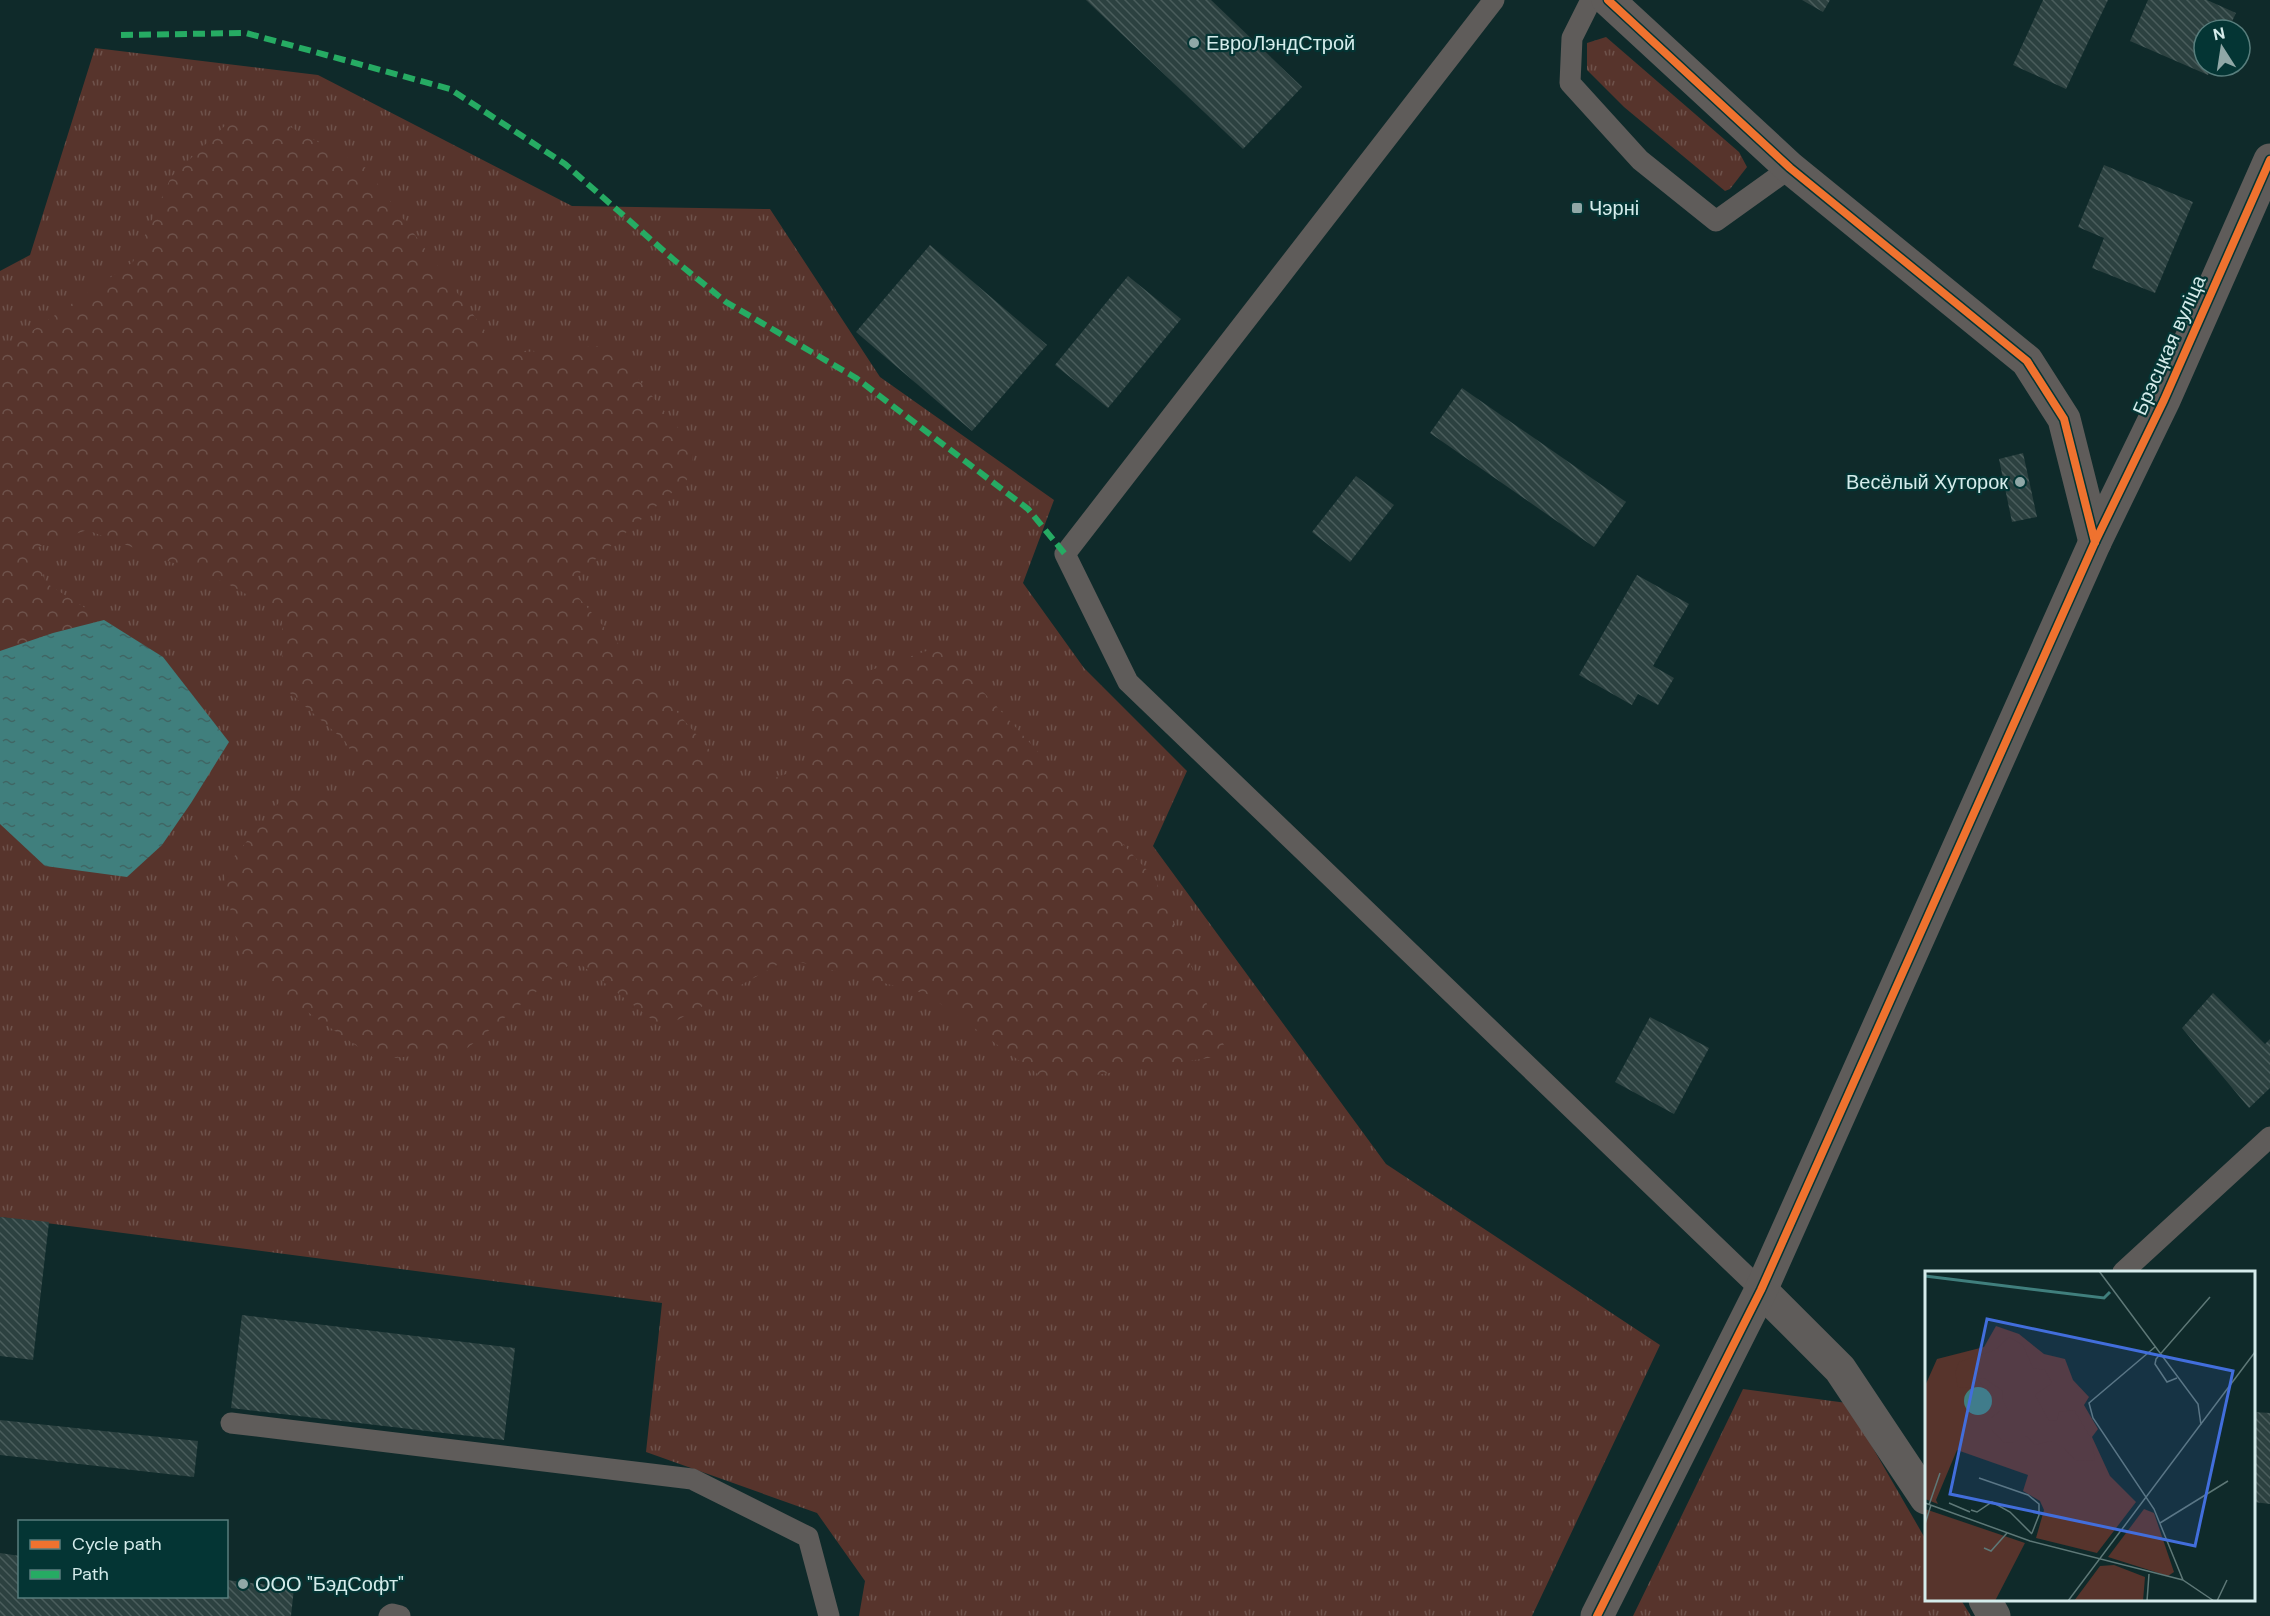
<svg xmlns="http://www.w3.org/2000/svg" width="2270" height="1616" viewBox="0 0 2270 1616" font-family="'DM Sans',sans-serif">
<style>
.grass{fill:url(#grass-tufts)}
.forest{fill:url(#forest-crowns)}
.water{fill:url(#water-ripples)}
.building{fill:url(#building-back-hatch)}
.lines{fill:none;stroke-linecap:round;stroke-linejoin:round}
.service{stroke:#5f5c5a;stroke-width:21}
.tertiary{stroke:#5f5c5a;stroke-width:33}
.quiet{stroke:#26ab63;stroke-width:6;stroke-dasharray:12 6;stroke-linecap:butt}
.cycleway-casing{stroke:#043534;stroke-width:11}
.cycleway{stroke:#ef722f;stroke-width:8}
.poi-dot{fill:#90a8a7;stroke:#043534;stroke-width:2}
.labels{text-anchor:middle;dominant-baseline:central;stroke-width:4.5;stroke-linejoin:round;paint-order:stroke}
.poi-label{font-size:20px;fill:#d5eceb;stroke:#043534;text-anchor:start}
.street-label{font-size:20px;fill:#d5eceb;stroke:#043534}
.inset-river{fill:none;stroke:#407f7d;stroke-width:3}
.inset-road{fill:none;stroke:#5e7877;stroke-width:1.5}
.view{fill:#426edc;fill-opacity:0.15;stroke:#426edc;stroke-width:3}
.inset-edge{fill:none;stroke:#d5eceb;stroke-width:3}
</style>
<defs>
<pattern id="grass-tufts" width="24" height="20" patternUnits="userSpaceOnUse" patternTransform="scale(1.5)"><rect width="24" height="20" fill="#57342c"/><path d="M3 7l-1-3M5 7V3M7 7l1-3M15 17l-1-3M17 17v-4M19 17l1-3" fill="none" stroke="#6e524b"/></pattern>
<pattern id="forest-crowns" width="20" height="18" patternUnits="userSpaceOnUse" patternTransform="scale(1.5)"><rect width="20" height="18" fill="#57342c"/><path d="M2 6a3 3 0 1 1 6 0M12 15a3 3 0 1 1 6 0" fill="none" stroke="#6e524b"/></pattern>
<pattern id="water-ripples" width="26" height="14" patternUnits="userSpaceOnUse" patternTransform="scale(1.5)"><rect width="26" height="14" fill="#407f7d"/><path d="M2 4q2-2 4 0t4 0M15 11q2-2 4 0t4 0" fill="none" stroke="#406664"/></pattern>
<pattern id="building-back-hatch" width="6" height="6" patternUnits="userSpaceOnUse" patternTransform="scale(1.5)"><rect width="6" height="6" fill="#2c4140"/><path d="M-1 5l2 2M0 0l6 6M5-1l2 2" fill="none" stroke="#4a5d5c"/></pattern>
</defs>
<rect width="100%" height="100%" fill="#0f2a2a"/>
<g class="grass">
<path d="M1606 37 1739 152 1747 167 1730 189 1725 191 1624 107 1587 70V43Z"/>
<path d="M95 48 318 75 572 206 770 209 880 377 1054 500 1023 583 1084 668 1187 771 1153 846 1386 1164 1660 1345 1532 1616H859L865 1581 817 1513 646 1452 662 1303 0 1217V271L30 255Z"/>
<path d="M1743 1389 1847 1403 1926 1540V1600H1961L1971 1616H1633Z"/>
</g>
<path class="forest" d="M272 117 366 168 502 354 610 345 694 447 690 477 567 584 743 789 809 766 810 691 941 646 1155 879 1228 1055 1049 1082 927 994 788 959 663 1028 575 960 465 1050 377 1060 241 966 223 870 287 793 343 797 366 777 345 741 283 687 282 614 226 583 87 530 33 549 46 583 104 620 53 633 0 651V346L20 339 133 262 171 177 230 121Z"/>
<path class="water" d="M104 620 163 657 229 742 191 803 162 845 127 877 45 866 0 824V651L53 633Z"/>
<g class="building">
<path d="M1086 0H1211L1302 87 1243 149Z"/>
<path d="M1802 0H1830L1823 12Z"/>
<path d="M2043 0H2108L2066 89 2013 65Z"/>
<path d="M2148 0H2207L2236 13 2228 30H2204V66H2212L2208 75 2130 41Z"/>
<path d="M2104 165 2193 202 2155 293 2092 268 2104 238 2078 227Z"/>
<path d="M930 245 1047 345 972 431 856 332Z"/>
<path d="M1128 276 1181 319 1108 408 1055 365Z"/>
<path d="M1462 388 1626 502 1594 547 1430 433Z"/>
<path d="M2023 453 2037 517 2012 522 1999 459Z"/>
<path d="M1356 476 1394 505 1350 562 1312 532Z"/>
<path d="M1637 575 1689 604 1653 666 1674 678 1658 705 1638 694 1632 705 1579 675Z"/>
<path d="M2213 993 2265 1044 2270 1039V1088L2249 1108 2182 1028Z"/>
<path d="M1650 1017 1709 1048 1674 1114 1615 1082Z"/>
<path d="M0 1217 49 1222 33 1360 0 1356Z"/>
<path d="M242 1315 515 1348 504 1440 231 1408Z"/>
<path d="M2254 1412 2270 1413V1504L2254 1502Z"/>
<path d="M0 1420 198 1441 194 1477 0 1455Z"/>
<path d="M0 1553 20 1556V1596H226V1580L294 1588 291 1616H0Z"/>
</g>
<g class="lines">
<g class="service">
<path d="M1494 0 1065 554 1128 682 1761 1290"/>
<path d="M1591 0 1572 38 1570 83 1640 160 1716 221 1790 168"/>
<path d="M2123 1272 2270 1137"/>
<path d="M231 1423 692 1479 808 1537 829 1616"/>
<path d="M389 1616 392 1614 400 1616"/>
</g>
<g class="tertiary">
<path d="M1608 0 1790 168 2027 361 2064 419 2095 542"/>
<path d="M1761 1290 1840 1369 1926 1498"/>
<path d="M1985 1600 1994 1616"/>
<path d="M1597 1616 1761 1290 2095 542 2164 400 2270 160"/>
</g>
<path class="quiet" d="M121 35 246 33 450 89 565 164 673 259 726 302 856 378 1028 509 1065 554"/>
<defs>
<g id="cycleway">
<path d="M1608 0 1790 168 2027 361 2064 419 2095 542"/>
<path d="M1597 1616 1761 1290 2095 542 2164 400 2270 160"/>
</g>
</defs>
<use href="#cycleway" class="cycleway-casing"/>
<use href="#cycleway" class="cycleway"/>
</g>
<g class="poi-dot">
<circle cx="1194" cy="43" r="6"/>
<rect x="1571" y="202" width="12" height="12" rx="3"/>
<circle cx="2020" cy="482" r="6"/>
<circle cx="243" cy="1584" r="6"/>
</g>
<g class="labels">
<g class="poi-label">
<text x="1206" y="43">ЕвроЛэндСтрой</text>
<text x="1589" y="208">Чэрні</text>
<text x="2008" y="482" text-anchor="end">Весёлый Хуторок</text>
<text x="255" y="1584">ООО "БэдСофт"</text>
</g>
<g class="street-label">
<text transform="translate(2169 345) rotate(-66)">Брэсцкая вуліца</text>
</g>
</g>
<g transform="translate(1925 1271)">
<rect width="330" height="330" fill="#0f2a2a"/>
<path d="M71 55 94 63 119 83 140 88 148 109 164 126 159 134 173 158 167 166 185 205 211 231 172 282 111 267 119 239 115 230 98 220 103 204 32 179 11 229 13 233 0 228V115L12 88 59 76ZM0 238 100 272 70 330H0ZM219 238 229 242 249 301 243 305 183 286ZM189 294 220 306 218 330H149L175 295Z" fill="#57342c"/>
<path d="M84 66 98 74 108 97 120 99 127 112 110 124 124 150 132 149 134 141 149 139 167 169 170 190 150 189 139 177 125 170 110 174 102 165 88 172 78 171 66 158V147L75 140H83L77 128 78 120 59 107 53 108 59 117 33 116 30 102 34 91 70 79Z" fill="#57342c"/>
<path d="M39 130a14 14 0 1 1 28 0a14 14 0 1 1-28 0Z" fill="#407f7d"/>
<path class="inset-river" d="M0 5 179 27 185 21"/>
<path class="inset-road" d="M174 0 273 133 276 154M230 76 164 132 168 147 229 238 258 309 289 330M252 107 242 111 230 93 231 88 285 26M54 207 103 224 114 233V244L107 262M0 232 105 270 258 309M24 232 45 241M4 234 15 202M46 239 52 241 67 231 85 241 107 263M235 252 303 210M0 253 6 234M59 277 66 280 82 262M143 330 330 81M222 330 224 303M292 330 302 309"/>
<path class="view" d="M62 48 308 100 270 275 25 223Z"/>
<rect width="330" height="330" class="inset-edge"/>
</g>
<rect x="18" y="1520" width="210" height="78" fill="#043534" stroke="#587e7d" stroke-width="1.5"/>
<rect x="30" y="1540" width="30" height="9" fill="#ef722f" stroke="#587e7d" stroke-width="1.5"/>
<text x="72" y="1550" font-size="18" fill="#d5eceb">Cycle path</text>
<rect x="30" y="1570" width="30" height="9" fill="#26ab63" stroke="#587e7d" stroke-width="1.5"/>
<text x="72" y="1580" font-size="18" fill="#d5eceb">Path</text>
<g transform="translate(2222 48) rotate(348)"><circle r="28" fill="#043534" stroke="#587e7d" stroke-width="1.5"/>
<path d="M0-4.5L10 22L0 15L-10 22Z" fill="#90a8a7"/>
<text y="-9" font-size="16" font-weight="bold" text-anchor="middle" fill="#d5eceb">N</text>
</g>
</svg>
